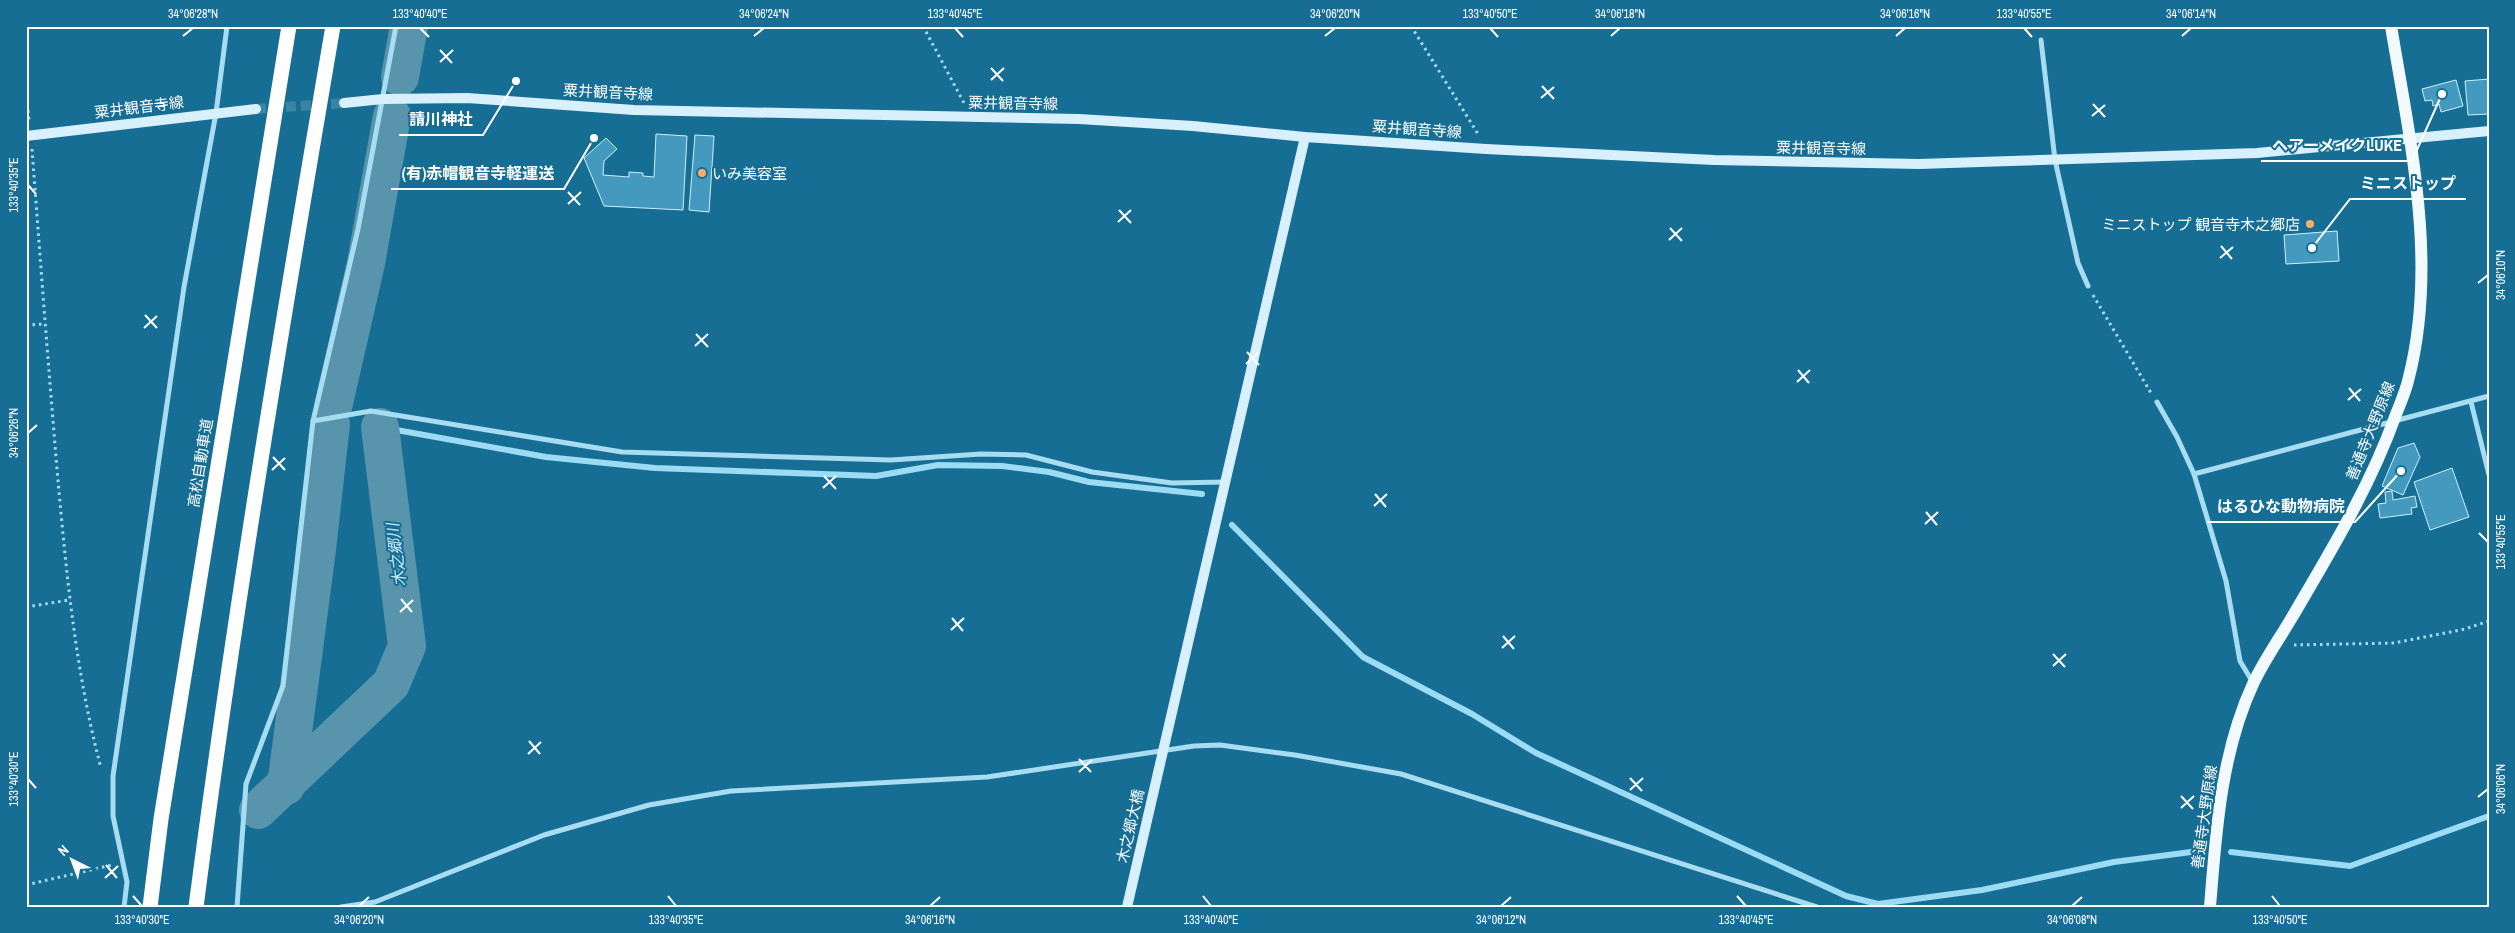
<svg xmlns="http://www.w3.org/2000/svg" width="2515" height="933" viewBox="0 0 2515 933" font-family="'Archivo Narrow','Noto Sans JP',sans-serif">
<style>
.lines{fill:none;stroke-linecap:round;stroke-linejoin:round}
.stream{stroke:#9bdbf3;stroke-width:6}
.river{stroke:#5994ad;stroke-width:38}
.building{fill:#449abe;stroke:#cfeffc}
.secondary-tunnel{stroke:#3a84a4;stroke-width:10;stroke-dasharray:10 5;stroke-linecap:butt}
.path{stroke:#a8dcf1;stroke-width:3;stroke-dasharray:2.5 4;stroke-linecap:butt}
.street{stroke:#a8dcf1;stroke-width:5}
.secondary{stroke:#d7f0fb;stroke-width:10}
.primary{stroke:#f2faff;stroke-width:12}
.highway{stroke:#fff;stroke-width:15}
.ticks{fill:none;stroke:#fff;stroke-width:2}
.poi-dot{fill:#ffac68;stroke:#176e94;stroke-width:2}
.labels{text-anchor:middle;dominant-baseline:central;stroke-width:4;stroke-linejoin:round;paint-order:stroke}
.street-label{font-size:15px;fill:#fff;stroke:#176e94}
.poi-label{font-size:15px;fill:#fff;stroke:#176e94;text-anchor:start}
.water-label{font-size:16px;font-style:italic;fill:#c8ebf9;stroke:#176e94}
.leader{fill:none;stroke:#fff;stroke-width:2}
.callout-dot{fill:#fff;stroke:#176e94;stroke-width:2}
.callout-label{font-size:16px;text-anchor:middle;font-weight:bold;fill:#fff;stroke:#176e94;stroke-width:4;stroke-linejoin:round;paint-order:stroke}
.neatline{fill:none;stroke:#fff;stroke-width:2}
.ticks-label{font-size:12px;text-anchor:middle;fill:#fff}
</style>
<rect width="100%" height="100%" fill="#176e94"/>
<g class="lines">
<g class="stream">
<path d="M380 427 546 457 655 468 876 476 938 465 1002 466 1049 472 1089 482 1202 494"/>
<path d="M1232 525 1363 657 1472 714 1536 753 1846 896 1878 904 1982 890 2114 862 2199 851"/>
<path d="M2231 852 2350 866 2489 816"/>
</g>
<g class="river">
<path d="M400 77 409 26"/>
<path d="M333 407 366 263 392 116"/>
<path d="M286 786 317 549 331 424"/>
<path d="M258 810 391 684 407 646 380 427"/>
</g>
</g>
<g class="building">
<path d="M518 78 520 83 514 85 513 79Z"/>
<path d="M2489 79V114L2468 115 2465 81Z"/>
<path d="M2456 80 2463 106 2441 112 2439 104 2433 106 2432 100 2425 101 2422 89Z"/>
<path d="M656 134 687 136 683 210 604 206 584 158 606 138 617 149 604 161 603 175 629 177V172L643 173V176L654 177Z"/>
<path d="M695 135 714 136 709 212 689 210Z"/>
<path d="M2337 231 2339 261 2286 264 2284 235Z"/>
<path d="M2414 443 2420 457 2403 495 2382 486 2398 448Z"/>
<path d="M2452 468 2469 517 2430 530 2414 482Z"/>
<path d="M2392 491 2393 500 2415 496 2417 507 2411 508 2412 514 2380 518 2378 504 2386 503 2385 492Z"/>
</g>
<g class="lines">
<path class="secondary-tunnel" d="M256 109 344 103"/>
<g class="path">
<path d="M923 26 964 103"/>
<path d="M1411 26 1478 134"/>
<path d="M26 91 29 120"/>
<path d="M32 149C40 256 48 362 57 469 66 570 75 670 101 768"/>
<path d="M2093 295 2151 393"/>
<path d="M26 325 44 324"/>
<path d="M26 607 69 600"/>
<path d="M2294 645 2394 643 2465 629 2489 621"/>
<path d="M26 885 112 865"/>
</g>
<g class="street">
<path d="M2041 40 2055 160 2078 263 2088 286"/>
<path d="M2157 402 2177 437 2194 474 2226 581 2240 661 2252 681"/>
<path d="M2471 402 2489 475"/>
<path d="M313 421 371 411 622 452 891 460 981 454 1026 455 1092 472 1172 483 1225 482"/>
<path d="M2194 474 2489 396"/>
<path d="M124 907 127 882 113 816V776L184 287 216 113 227 26"/>
<path d="M237 907 246 784 283 686 313 421 358 229 396 26"/>
<path d="M341 907 375 902 544 835 649 805 731 791 987 777 1194 746 1220 745 1295 755 1401 774 1817 907"/>
</g>
<g class="secondary">
<path d="M344 103 383 99 467 98 634 110 1079 119 1193 126 1305 137 1486 149 1714 160 1919 164 2257 153 2489 131"/>
<path d="M26 136 256 109"/>
<path d="M1127 907 1305 137"/>
</g>
<path class="primary" d="M2210 907C2216 831 2221 753 2253 684 2263 662 2278 641 2291 619 2329 554 2369 489 2395 417 2400 404 2406 391 2409 377 2438 262 2410 141 2391 26"/>
<g class="highway">
<path d="M150 907 161 819 289 26"/>
<path d="M196 907C234 612 283 319 333 26"/>
</g>
</g>
<path class="ticks" d="M420 28 429 37M955 28 963 37M1490 28 1498 37M2024 28 2032 37M183 36 193 28M754 36 764 28M1325 36 1335 28M1611 36 1620 28M1896 36 1905 28M2182 36 2191 28M440 50 452 63M440 62 453 50M991 68 1003 81M991 80 1004 68M1542 86 1554 99M1541 98 1554 87M2093 104 2105 117M2092 116 2105 105M28 185 36 194M568 192 580 205M568 204 581 192M1119 210 1131 223M1118 222 1131 210M1670 228 1682 241M1669 240 1682 228M2221 246 2232 259M2220 258 2233 247M2478 283 2488 275M145 315 157 328M144 328 157 316M696 334 708 347M695 346 708 334M1247 352 1259 365M1246 364 1259 352M1798 370 1809 383M1797 382 1810 370M2349 388 2360 401M2348 400 2361 389M28 433 37 425M273 457 285 470M272 470 285 458M824 476 836 489M823 488 836 476M1375 494 1386 507M1374 506 1387 494M1926 512 1937 525M1925 524 1938 512M2479 533 2488 542M401 599 412 612M400 612 413 600M952 618 963 631M951 630 964 618M1503 636 1514 649M1502 648 1515 636M2053 654 2065 667M2053 666 2066 654M529 741 540 754M528 754 541 742M1079 759 1091 772M1079 772 1092 760M1630 778 1642 791M28 779 36 788M1630 790 1643 778M2181 796 2193 809M2478 797 2488 789M2181 808 2194 796M106 865 117 878M105 878 118 866M133 896 142 906M668 896 676 906M1203 896 1211 906M1737 896 1746 906M2272 896 2280 906M359 906 369 897M930 906 940 897M1501 906 1511 897M2072 906 2082 897"/>
<g class="poi-dot">
<circle cx="702" cy="173" r="5"/>
<circle cx="2310" cy="224" r="5"/>
</g>
<g class="labels">
<g class="street-label">
<text transform="translate(608 92) rotate(3)">粟井観音寺線</text>
<text transform="translate(1013 103) rotate(1)">粟井観音寺線</text>
<text transform="translate(139 107) rotate(-7)">粟井観音寺線</text>
<text transform="translate(1417 129) rotate(4)">粟井観音寺線</text>
<text transform="translate(1821 148) rotate(1)">粟井観音寺線</text>
<text transform="translate(2370 431) rotate(-68)">善通寺大野原線</text>
<text transform="translate(200 463) rotate(-81)">高松自動車道</text>
<text transform="translate(2204 817) rotate(-82)">善通寺大野原線</text>
<text transform="translate(1130 826) rotate(-77)">木之郷大橋</text>
</g>
<g class="poi-label">
<text x="712" y="173">いみ美容室</text>
<text x="2300" y="224" text-anchor="end">ミニストップ 観音寺木之郷店</text>
</g>
<g class="water-label">
<text transform="translate(396 555) rotate(-97)">木之郷川</text>
</g>
</g>
<path class="leader" d="M516 81L483 135H399M2442 94L2412 161H2261M594 138L564 189H391M2312 248L2350 199H2466M2401 471L2355 522H2207"/>
<g class="callout-dot">
<circle cx="516" cy="81" r="5"/>
<circle cx="2442" cy="94" r="5"/>
<circle cx="594" cy="138" r="5"/>
<circle cx="2312" cy="248" r="5"/>
<circle cx="2401" cy="471" r="5"/>
</g>
<g class="callout-label">
<text x="441" y="125">請川神社</text>
<text x="2337" y="151">ヘアーメイクLUKE</text>
<text x="478" y="179">(有)赤帽観音寺軽運送</text>
<text x="2408" y="189">ミニストップ</text>
<text x="2281" y="512">はるひな動物病院</text>
</g>
<rect width="2515" height="933" fill="none" stroke="#176e94" stroke-width="55"/>
<g transform="translate(72 860) rotate(318)" stroke="#176e94" stroke-width="4" paint-order="stroke">
<path d="M0-4L9 19L0 12L-9 19Z" fill="#ffffff"/>
<text y="-8" font-size="14" font-weight="bold" text-anchor="middle" fill="#ffffff">N</text>
</g>
<rect x="28" y="28" width="2460" height="878" class="neatline"/>
<g class="ticks-label">
<text x="193" y="18">34°06'28"N</text>
<text x="420" y="18">133°40'40"E</text>
<text x="764" y="18">34°06'24"N</text>
<text x="955" y="18">133°40'45"E</text>
<text x="1335" y="18">34°06'20"N</text>
<text x="1490" y="18">133°40'50"E</text>
<text x="1620" y="18">34°06'18"N</text>
<text x="1905" y="18">34°06'16"N</text>
<text x="2024" y="18">133°40'55"E</text>
<text x="2191" y="18">34°06'14"N</text>
<text transform="translate(14 185) rotate(-90)" y="4">133°40'35"E</text>
<text transform="translate(2501 275) rotate(-90)" y="4">34°06'10"N</text>
<text transform="translate(14 433) rotate(-90)" y="4">34°06'26"N</text>
<text transform="translate(2501 542) rotate(-90)" y="4">133°40'55"E</text>
<text transform="translate(14 779) rotate(-90)" y="4">133°40'30"E</text>
<text transform="translate(2501 789) rotate(-90)" y="4">34°06'06"N</text>
<text x="142" y="924">133°40'30"E</text>
<text x="359" y="924">34°06'20"N</text>
<text x="676" y="924">133°40'35"E</text>
<text x="930" y="924">34°06'16"N</text>
<text x="1211" y="924">133°40'40"E</text>
<text x="1501" y="924">34°06'12"N</text>
<text x="1746" y="924">133°40'45"E</text>
<text x="2072" y="924">34°06'08"N</text>
<text x="2280" y="924">133°40'50"E</text>
</g>
</svg>
